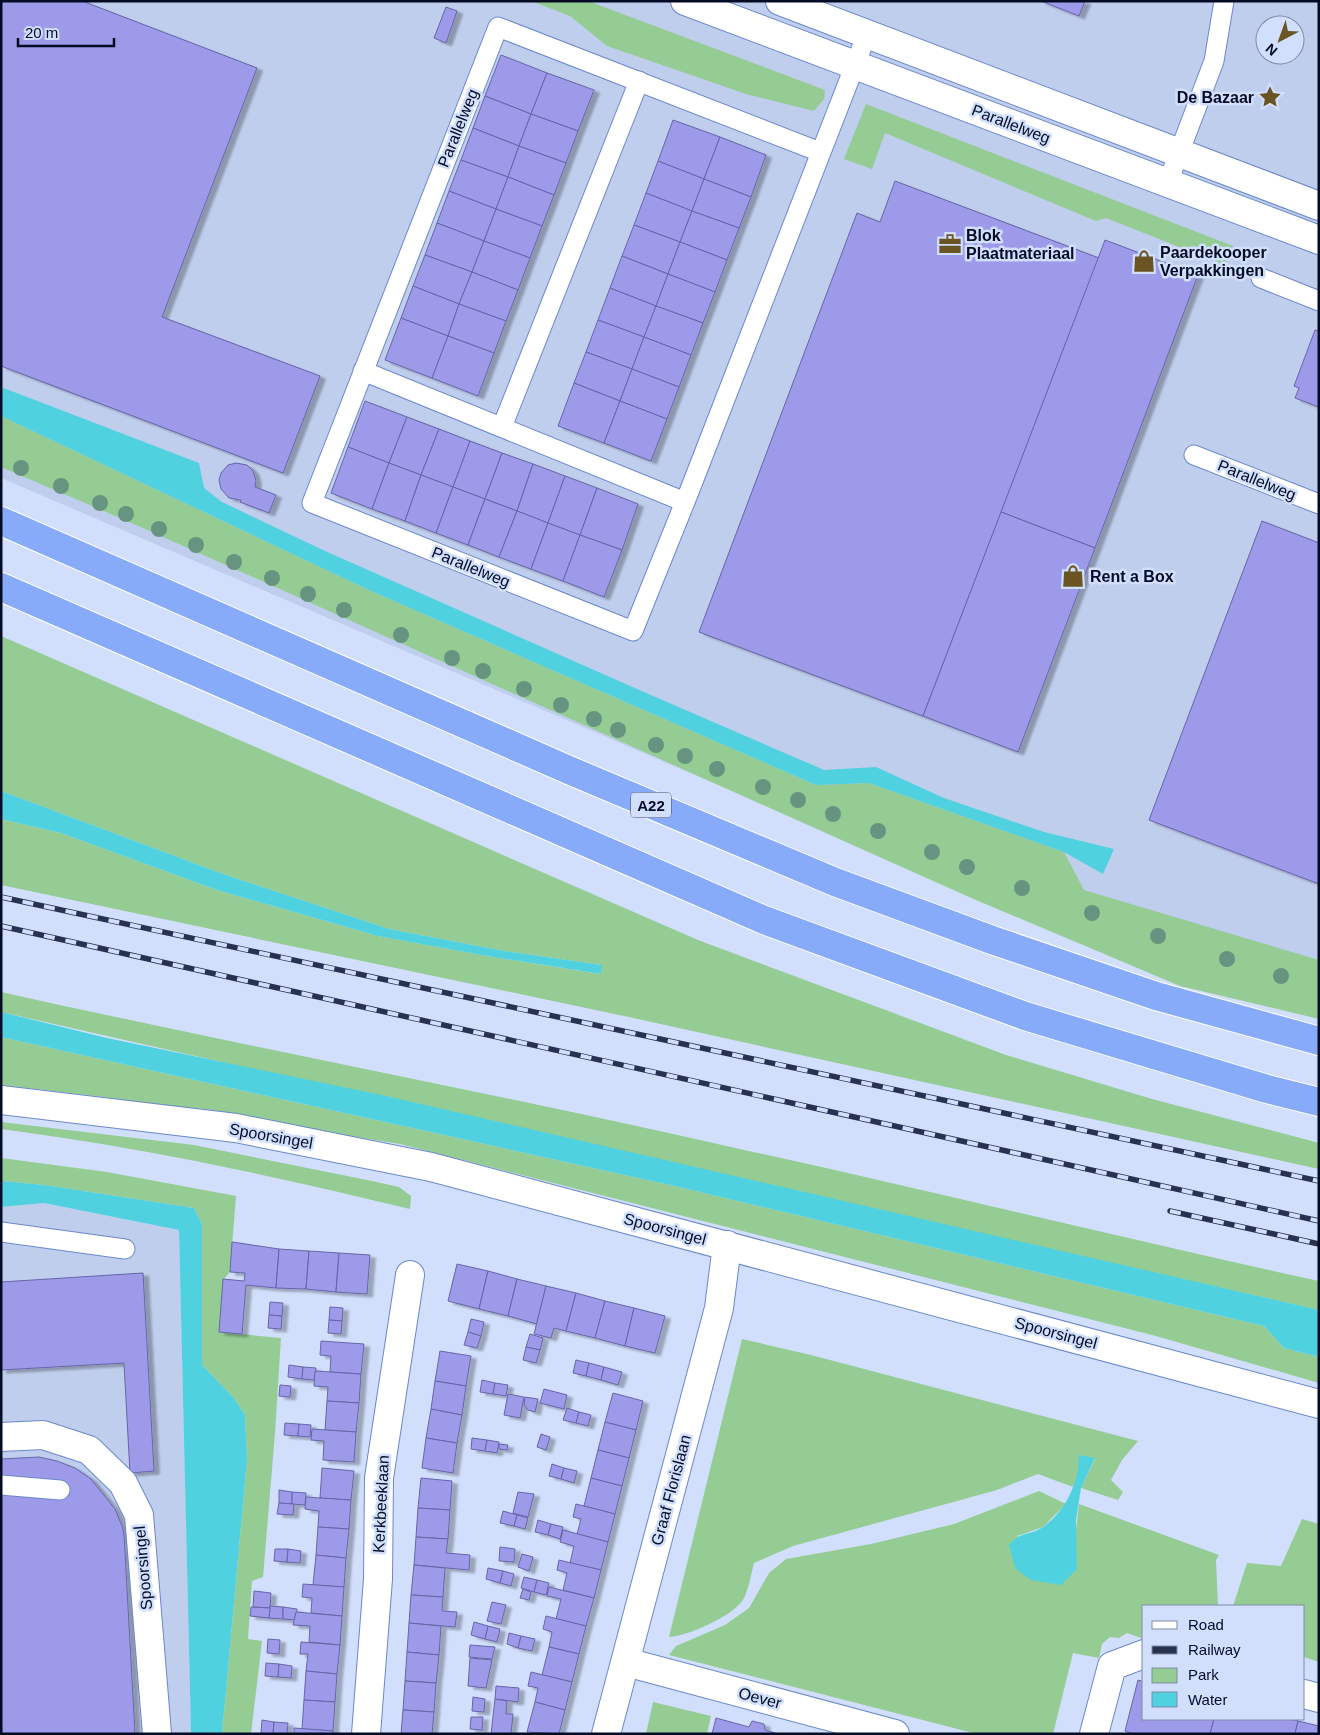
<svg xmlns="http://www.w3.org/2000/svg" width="1320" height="1735" viewBox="0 0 1320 1735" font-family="Helvetica,sans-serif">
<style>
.built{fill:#bfceed;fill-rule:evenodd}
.green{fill:#94cc94}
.water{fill:#50d1df}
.building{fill:#9d9ae9;stroke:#6764a8;filter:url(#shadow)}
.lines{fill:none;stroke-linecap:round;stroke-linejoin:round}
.lane-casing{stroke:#6a88ca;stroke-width:21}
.street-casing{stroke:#6a88ca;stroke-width:30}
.secondary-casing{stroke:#6a88ca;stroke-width:30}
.highway-casing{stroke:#fff;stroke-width:30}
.lane{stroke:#fff;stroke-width:19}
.street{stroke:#fff;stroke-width:28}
.secondary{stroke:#fff;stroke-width:28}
.highway{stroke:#87abf8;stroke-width:28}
.rail-casing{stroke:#29324c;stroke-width:5.5}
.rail{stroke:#d1dffc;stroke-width:4;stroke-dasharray:11;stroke-linecap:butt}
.tree{fill:#679480}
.labels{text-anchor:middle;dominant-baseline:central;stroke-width:5;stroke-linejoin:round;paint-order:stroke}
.shield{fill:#d1dffc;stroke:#424b66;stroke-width:1}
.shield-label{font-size:15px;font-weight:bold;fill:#040c25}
.poi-label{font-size:16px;font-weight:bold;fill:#040c25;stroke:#d1dffc;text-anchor:start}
.street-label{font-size:16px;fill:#040c25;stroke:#d1dffc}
</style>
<defs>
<filter id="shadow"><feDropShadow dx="5.5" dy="3" stdDeviation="1" flood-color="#0004"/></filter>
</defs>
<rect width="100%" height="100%" fill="#d1dffc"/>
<g class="built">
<path d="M1 1H1319V980L718 785 1 478ZM1265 25H1295V55H1265Z"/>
<path d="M44 1203 179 1230 191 1734H1V1207Z"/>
</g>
<g class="green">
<path d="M531 1H588L825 90 824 99 814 111 746 94 607 46 570 16Z"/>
<path d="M866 104 1233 246 1225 265 1106 218 1096 221 885 133 872 169 844 159Z"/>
<path d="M1 416 369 590 816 785 869 783 1064 852 1084 890 1319 960V1019L1180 986 969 897 134 524 1 467Z"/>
<path d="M1 636 698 940 1006 1055 1152 1099 1319 1143V1169L624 1016 1 885V819L61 833 217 890 378 936 487 956 600 974 602 965 504 951 389 929 223 874 1 791Z"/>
<path d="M1 992C244 1046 488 1092 731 1147 927 1190 1122 1238 1319 1281V1310L1 1012Z"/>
<path d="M1 1037 679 1187 1264 1326 1284 1348 1319 1357V1383L1156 1336 400 1144 104 1097 1 1085Z"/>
<path d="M1 1122 194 1145 372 1181 399 1187 411 1196 410 1209C274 1176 140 1147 1 1129Z"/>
<path d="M1 1158 107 1172 236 1196 230 1272 223 1280 219 1332 281 1338 275 1433 263 1577 252 1581 248 1639 262 1641 251 1734H222L247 1460 245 1415 233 1397 202 1365V1224L194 1208 44 1185 1 1181Z"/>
<path d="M742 1339 811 1355 1138 1441 1122 1460 1111 1480 1123 1492 1118 1500 1081 1488 1095 1459 1080 1455 1079 1471 1073 1487 1038 1474 997 1490 793 1546 754 1563C751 1574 749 1588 744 1598 736 1615 688 1636 669 1637Z"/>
<path d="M1039 1491 1066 1504 1043 1527 1017 1536 1077 1569 1075 1539 1079 1504 1219 1555 1216 1560 1218 1606H1144V1639L1127 1633 1119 1638 1110 1637 1102 1644 1099 1658 1073 1653 1053 1734H977L669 1655 676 1646 725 1625 749 1608 769 1573 786 1559 871 1544 954 1524Z"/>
<path d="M1302 1519 1319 1524V1662L1304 1657V1606H1233L1247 1563 1281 1566Z"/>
<path d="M653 1702 711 1716 707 1734H646Z"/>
</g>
<g class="water">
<path d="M1 387 199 463 204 488 222 502 325 551 637 689 824 770 876 767 944 798 1044 832 1114 849 1103 874 1064 852 869 783 816 785 369 590 1 416Z"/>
<path d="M1 791 223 874 389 929 504 951 602 965 601 974 487 956 378 936 217 890 61 833 1 819Z"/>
<path d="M1 1012 107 1038 386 1096 1319 1310V1357L1284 1348 1264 1326 679 1187 1 1037Z"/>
<path d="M1 1181 44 1185 194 1208 202 1224V1365L233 1397 245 1415 247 1460 222 1734H191L179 1230 44 1203 1 1207Z"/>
<path d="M1079 1455 1095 1458 1081 1488 1076 1520 1077 1569 1061 1585 1031 1580 1015 1568 1009 1545C1022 1530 1030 1536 1043 1527 1066 1511 1079 1482 1079 1455Z"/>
</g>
<g class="building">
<path d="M1 1H82L257 68 162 317 320 376 283 473 1 366Z"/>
<path d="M1041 1H1085L1079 16Z"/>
<path d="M446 7 457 11 446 43 434 38Z"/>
<path d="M501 55 547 73 531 114 485 96Z"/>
<path d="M547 73 594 90 578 131 531 114Z"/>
<path d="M485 96 531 114 519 146 473 128Z"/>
<path d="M531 114 578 131 566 163 519 146Z"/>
<path d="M673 120 720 137 704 179 658 161Z"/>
<path d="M473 128 519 146 508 177 461 160Z"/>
<path d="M720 137 766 155 751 197 704 179Z"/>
<path d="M519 146 566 163 554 195 508 177Z"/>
<path d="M461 160 508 177 496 209 449 191Z"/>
<path d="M658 161 704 179 692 211 646 193Z"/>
<path d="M508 177 554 195 542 226 496 209Z"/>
<path d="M704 179 751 197 739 228 692 211Z"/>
<path d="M895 181 1099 258 923 716 699 632 857 213 880 222Z"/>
<path d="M449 191 496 209 484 241 437 223Z"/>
<path d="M646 193 692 211 680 242 634 225Z"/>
<path d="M496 209 542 226 530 258 484 241Z"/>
<path d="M692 211 739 228 727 260 680 242Z"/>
<path d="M437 223 484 241 472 272 425 255Z"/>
<path d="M634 225 680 242 668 274 622 256Z"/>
<path d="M1105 240 1198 275 1095 548 1001 512Z"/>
<path d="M484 241 530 258 518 290 472 272Z"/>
<path d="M680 242 727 260 715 292 668 274Z"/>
<path d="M425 255 472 272 459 304 413 286Z"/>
<path d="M622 256 668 274 656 306 610 288Z"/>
<path d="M472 272 518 290 506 321 459 304Z"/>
<path d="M668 274 715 292 703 323 656 306Z"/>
<path d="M413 286 459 304 448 336 401 318Z"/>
<path d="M610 288 656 306 644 337 598 320Z"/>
<path d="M459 304 506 321 494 353 448 336Z"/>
<path d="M656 306 703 323 691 355 644 337Z"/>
<path d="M401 318 448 336 432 378 385 360Z"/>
<path d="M598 320 644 337 632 369 586 352Z"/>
<path d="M1315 330 1319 331V407L1295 398 1299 388 1294 386Z"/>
<path d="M448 336 494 353 478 396 432 378Z"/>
<path d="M644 337 691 355 679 387 632 369Z"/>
<path d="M586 352 632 369 620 401 574 383Z"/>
<path d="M632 369 679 387 667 419 620 401Z"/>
<path d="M574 383 620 401 604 443 558 426Z"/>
<path d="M365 401 407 417 389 463 348 447Z"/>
<path d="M620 401 667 419 651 461 604 443Z"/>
<path d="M407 417 439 429 421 475 389 463Z"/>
<path d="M439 429 470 441 453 487 421 475Z"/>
<path d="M470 441 502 453 485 499 453 487Z"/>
<path d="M348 447 389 463 372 509 331 493Z"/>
<path d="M502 453 533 464 517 511 485 499Z"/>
<path d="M236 463 247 465 253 471 256 481 255 487 276 495 269 513 240 502 241 500 229 498 221 489 219 480 221 473 228 465Z"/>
<path d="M389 463 421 475 405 521 372 509Z"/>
<path d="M533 464 565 476 548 523 517 511Z"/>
<path d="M421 475 453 487 436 533 405 521Z"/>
<path d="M565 476 597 488 580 535 548 523Z"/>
<path d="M453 487 485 499 468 545 436 533Z"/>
<path d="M597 488 638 504 622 550 580 535Z"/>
<path d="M485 499 517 511 499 557 468 545Z"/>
<path d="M517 511 548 523 531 569 499 557Z"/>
<path d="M1001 512 1095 548 1018 752 923 716Z"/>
<path d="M1262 521 1319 543V884L1149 820Z"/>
<path d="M548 523 580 535 563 581 531 569Z"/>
<path d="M580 535 622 550 604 597 563 581Z"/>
<path d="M232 1242 279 1249 276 1288 246 1285 242 1334 219 1332 223 1279 244 1281 245 1273 230 1272Z"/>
<path d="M279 1249 309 1251 306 1289 276 1288Z"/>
<path d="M309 1251 339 1253 336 1292 306 1289Z"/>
<path d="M339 1253 370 1255 367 1294 336 1292Z"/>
<path d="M457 1264 488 1271 479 1309 448 1301Z"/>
<path d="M488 1271 517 1279 508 1316 479 1309Z"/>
<path d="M143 1273 154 1471 130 1473 124 1363 1 1370V1282Z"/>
<path d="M517 1279 546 1286 537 1324 508 1316Z"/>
<path d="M546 1286 576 1293 566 1331 554 1328 551 1338 534 1334Z"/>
<path d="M576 1293 605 1301 595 1338 566 1331Z"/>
<path d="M605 1301 634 1308 625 1346 595 1338Z"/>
<path d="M270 1302 283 1303 282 1316 269 1315Z"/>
<path d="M330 1307 343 1308 342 1321 329 1320Z"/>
<path d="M634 1308 665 1316 655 1353 625 1346Z"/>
<path d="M269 1315 282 1316 281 1329 268 1328Z"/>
<path d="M471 1319 484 1322 481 1336 468 1332Z"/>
<path d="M329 1320 342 1321 341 1334 328 1333Z"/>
<path d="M468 1332 481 1336 477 1348 464 1345Z"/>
<path d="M530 1334 543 1338 540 1350 526 1347Z"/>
<path d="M321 1341 364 1344 361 1374 330 1372 331 1356 320 1355Z"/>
<path d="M526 1347 540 1350 536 1363 523 1360Z"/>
<path d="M440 1351 471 1356 466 1386 435 1381Z"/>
<path d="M576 1360 589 1363 586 1376 573 1373Z"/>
<path d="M589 1363 604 1367 601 1380 586 1376Z"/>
<path d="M289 1365 303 1367 302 1379 288 1377Z"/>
<path d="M303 1367 316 1368 315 1380 302 1379Z"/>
<path d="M604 1367 622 1372 618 1385 601 1380Z"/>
<path d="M315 1371 361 1374 359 1403 327 1401 328 1387 314 1386Z"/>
<path d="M482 1380 495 1383 493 1394 480 1392Z"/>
<path d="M435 1381 466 1386 462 1415 431 1409Z"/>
<path d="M495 1383 508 1385 506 1396 493 1394Z"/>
<path d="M280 1385 291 1386 290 1397 279 1396Z"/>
<path d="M544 1389 567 1395 564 1409 540 1403Z"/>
<path d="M613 1393 643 1401 636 1430 605 1422Z"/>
<path d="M508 1394 524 1397 520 1418 504 1415Z"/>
<path d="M525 1397 538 1399 535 1412 528 1410 524 1405Z"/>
<path d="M327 1401 359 1403 356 1432 325 1430Z"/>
<path d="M567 1408 579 1412 576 1423 563 1420Z"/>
<path d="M431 1409 462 1415 457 1443 426 1438Z"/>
<path d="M579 1412 591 1415 588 1426 576 1423Z"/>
<path d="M605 1422 636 1430 629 1458 598 1450Z"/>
<path d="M285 1423 299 1424 298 1436 284 1435Z"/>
<path d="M299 1424 311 1425 310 1437 298 1436Z"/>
<path d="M312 1429 356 1432 354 1462 323 1460 324 1441 311 1440Z"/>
<path d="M541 1434 550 1437 546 1450 537 1447Z"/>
<path d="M426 1438 457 1443 453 1473 422 1468Z"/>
<path d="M472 1438 487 1440 485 1451 471 1449Z"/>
<path d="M487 1440 499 1442 497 1453 485 1451Z"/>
<path d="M499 1444 508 1445 507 1450 499 1449Z"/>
<path d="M598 1450 629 1458 622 1486 591 1478Z"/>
<path d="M39 1457 57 1461 75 1468 91 1479 115 1509 122 1526 124 1534 135 1734H1V1459Z"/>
<path d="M552 1464 564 1468 561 1479 549 1476Z"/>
<path d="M322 1468 354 1471 351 1500 320 1498Z"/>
<path d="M564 1468 577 1471 574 1483 561 1479Z"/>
<path d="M421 1478 452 1481 450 1510 418 1508Z"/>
<path d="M591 1478 622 1486 615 1514 584 1506Z"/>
<path d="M279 1490 292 1492V1504L279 1503Z"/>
<path d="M292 1492 306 1493 305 1505 292 1504Z"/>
<path d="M518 1492 534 1494 528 1517 513 1513Z"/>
<path d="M306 1497 351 1500 349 1529 318 1527 319 1511 305 1509Z"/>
<path d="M279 1503 294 1504 293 1515 277 1514Z"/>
<path d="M576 1504 615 1514 608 1542 577 1534 581 1519 573 1517Z"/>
<path d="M418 1508 450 1510 448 1539 416 1537Z"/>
<path d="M503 1511 517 1515 514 1526 500 1523Z"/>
<path d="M517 1515 528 1518 525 1529 514 1526Z"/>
<path d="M538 1520 551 1524 548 1535 535 1532Z"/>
<path d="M551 1524 563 1527 560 1539 548 1535Z"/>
<path d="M318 1527 349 1529 346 1558 316 1555Z"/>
<path d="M563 1530 608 1542 601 1570 570 1563 574 1546 560 1542Z"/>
<path d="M416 1537 448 1539 446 1553 470 1555 469 1570 414 1565Z"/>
<path d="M500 1547 515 1549 514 1562 499 1561Z"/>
<path d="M275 1549H288L287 1562 274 1561Z"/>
<path d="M288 1549 301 1551 300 1563 287 1562Z"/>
<path d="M522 1554 533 1557 529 1571 518 1567Z"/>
<path d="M316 1555 346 1558 344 1587 313 1585Z"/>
<path d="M559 1560 601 1570 594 1598 563 1590 567 1573 557 1570Z"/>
<path d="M414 1565 445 1568 443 1597 411 1595Z"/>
<path d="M488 1568 503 1571 500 1583 486 1579Z"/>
<path d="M503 1571 514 1574 511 1586 500 1583Z"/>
<path d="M524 1577 537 1580 534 1592 521 1588Z"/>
<path d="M537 1580 549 1583 546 1595 534 1592Z"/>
<path d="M303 1584 344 1587 342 1616 311 1613 312 1598 302 1597Z"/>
<path d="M549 1587 594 1598 586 1626 556 1619 561 1599 547 1596Z"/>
<path d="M523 1589 531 1592 529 1600 520 1598Z"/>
<path d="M254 1591 271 1593 270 1608 253 1607Z"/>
<path d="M411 1595 443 1597 442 1611 457 1612 455 1627 409 1623Z"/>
<path d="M492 1602 506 1605 501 1624 487 1621Z"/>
<path d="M270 1606 283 1607V1619L269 1618Z"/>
<path d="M251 1607 270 1608 269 1618 250 1616Z"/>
<path d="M283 1607 297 1609 296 1620 283 1619Z"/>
<path d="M296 1612 342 1616 340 1645 309 1642 310 1626 293 1625Z"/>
<path d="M546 1616 586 1626 579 1654 549 1647 552 1632 543 1629Z"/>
<path d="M474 1622 488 1626 485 1639 471 1635Z"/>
<path d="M409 1623 441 1626 439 1655 407 1652Z"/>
<path d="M488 1626 500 1629 497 1642 485 1639Z"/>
<path d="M509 1633 521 1636 518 1648 507 1644Z"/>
<path d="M521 1636 535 1639 532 1651 518 1648Z"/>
<path d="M268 1639 280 1640 279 1654 267 1653Z"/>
<path d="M301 1642 340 1645 337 1674 306 1671 308 1654H300Z"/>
<path d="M470 1645 495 1647 492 1659 469 1657Z"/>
<path d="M549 1647 579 1654 572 1682 542 1675Z"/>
<path d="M407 1652 439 1655 436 1683 405 1681Z"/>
<path d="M470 1658 492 1660 486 1688 468 1686Z"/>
<path d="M266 1663 279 1664 278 1677 265 1676Z"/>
<path d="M279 1664 292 1666 291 1678 278 1677Z"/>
<path d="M306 1671 337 1674 335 1702 304 1700Z"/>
<path d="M531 1672 572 1682 565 1710 535 1702 538 1688 528 1686Z"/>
<path d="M1138 1680 1144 1682V1719H1214L1210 1734H1134L1125 1731Z"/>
<path d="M405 1681 436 1683 434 1712 403 1710Z"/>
<path d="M496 1686 519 1688 518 1702 495 1699Z"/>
<path d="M473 1697 485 1699 484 1712 472 1711Z"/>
<path d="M495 1699 507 1701 506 1714H513L511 1734H491Z"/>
<path d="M304 1700 335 1702 333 1731 302 1729Z"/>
<path d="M535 1702 565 1710 559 1734 527 1732Z"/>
<path d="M403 1710 434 1712 432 1734H401Z"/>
<path d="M471 1717H483L482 1730 470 1729Z"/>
<path d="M716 1718 749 1727 752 1721 764 1724 765 1730 778 1734H712Z"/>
<path d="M1214 1719H1290L1298 1721 1295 1734H1210Z"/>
<path d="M262 1720 274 1722 273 1734 261 1733Z"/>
<path d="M1298 1721 1319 1726V1734H1295Z"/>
<path d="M274 1722 288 1723 287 1734H273Z"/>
<path d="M294 1728 333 1731V1734H294Z"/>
</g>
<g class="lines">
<defs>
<g id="lane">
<path d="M820 152 498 27 312 503 633 631 689 492 867 34"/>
<path d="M1168 182 1214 61 1224 1"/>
<path d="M1261 278 1319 301"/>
<path d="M363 371 685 502"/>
<path d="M502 427 639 81"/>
<path d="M1194 455 1319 504"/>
<path d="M1 1232 125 1249"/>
<path d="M1 1485 60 1490"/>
</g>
<g id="street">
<path d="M1 1437 43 1435 89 1450 123 1483 139 1515 157 1734"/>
<path d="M626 1662 895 1734"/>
<path d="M1304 1694 1319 1698"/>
<path d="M366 1734 378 1579 379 1478 410 1275"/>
<path d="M1094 1734 1112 1666 1144 1654"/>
</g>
<g id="secondary">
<path d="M685 1 1319 240"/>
<path d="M780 1 1319 206"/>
<path d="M1 1100 236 1128 431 1167 1319 1404"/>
<path d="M606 1734 719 1308 727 1245"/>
</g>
<g id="highway">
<path d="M1 521 571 771 835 882 992 940 1156 996 1319 1041"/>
<path d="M1 587 764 920 1025 1016 1267 1089 1319 1102"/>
</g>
</defs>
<use href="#lane" class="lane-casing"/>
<use href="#street" class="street-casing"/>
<use href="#secondary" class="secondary-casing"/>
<use href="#highway" class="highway-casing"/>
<use href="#lane" class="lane"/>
<use href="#street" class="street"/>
<use href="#secondary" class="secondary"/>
<use href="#highway" class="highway"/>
<defs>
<g id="rail">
<path d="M1 897 1319 1181"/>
<path d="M1 926 1319 1221"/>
<path d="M1170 1211 1319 1244"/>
</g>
</defs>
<use href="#rail" class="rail-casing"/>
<use href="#rail" class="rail"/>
</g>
<g class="tree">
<circle cx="21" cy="468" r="8"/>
<circle cx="61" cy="486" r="8"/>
<circle cx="100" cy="503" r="8"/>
<circle cx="126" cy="514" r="8"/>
<circle cx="159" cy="529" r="8"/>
<circle cx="196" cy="545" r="8"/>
<circle cx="234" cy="562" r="8"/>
<circle cx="272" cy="578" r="8"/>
<circle cx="308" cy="594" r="8"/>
<circle cx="344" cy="610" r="8"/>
<circle cx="401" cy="635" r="8"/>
<circle cx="452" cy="658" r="8"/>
<circle cx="483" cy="671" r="8"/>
<circle cx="524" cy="689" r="8"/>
<circle cx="561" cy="705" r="8"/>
<circle cx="594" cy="719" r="8"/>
<circle cx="618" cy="730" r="8"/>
<circle cx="656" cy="745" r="8"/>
<circle cx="685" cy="756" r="8"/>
<circle cx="717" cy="769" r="8"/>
<circle cx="763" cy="787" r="8"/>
<circle cx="798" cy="800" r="8"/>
<circle cx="833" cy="814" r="8"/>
<circle cx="878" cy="831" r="8"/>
<circle cx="932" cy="852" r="8"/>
<circle cx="967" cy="867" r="8"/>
<circle cx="1022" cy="888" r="8"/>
<circle cx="1092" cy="913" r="8"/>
<circle cx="1158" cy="936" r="8"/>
<circle cx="1227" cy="959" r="8"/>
<circle cx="1281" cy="976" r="8"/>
</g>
<defs>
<symbol id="sight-bare" viewBox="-9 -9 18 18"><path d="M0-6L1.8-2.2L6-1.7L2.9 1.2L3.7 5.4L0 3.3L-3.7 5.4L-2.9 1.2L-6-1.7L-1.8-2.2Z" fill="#6a5423" stroke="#d1dffc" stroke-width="2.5" paint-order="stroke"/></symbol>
<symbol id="office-bare" viewBox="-9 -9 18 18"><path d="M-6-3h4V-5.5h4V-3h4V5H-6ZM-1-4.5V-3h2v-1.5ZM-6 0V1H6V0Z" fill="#6a5423" stroke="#d1dffc" stroke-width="2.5" paint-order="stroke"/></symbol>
<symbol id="shop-bare" viewBox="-9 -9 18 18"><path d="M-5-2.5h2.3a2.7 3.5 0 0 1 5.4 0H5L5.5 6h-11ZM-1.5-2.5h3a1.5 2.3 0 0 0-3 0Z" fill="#6a5423" stroke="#d1dffc" stroke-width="2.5" paint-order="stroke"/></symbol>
</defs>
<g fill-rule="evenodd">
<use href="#sight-bare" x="1254" y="81" width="32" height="32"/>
<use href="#office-bare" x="934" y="228" width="32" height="32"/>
<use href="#shop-bare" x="1128" y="245" width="32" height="32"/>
<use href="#shop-bare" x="1057" y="560" width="32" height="32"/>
</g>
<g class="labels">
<rect class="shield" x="631" y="792.5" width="40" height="25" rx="4"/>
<g class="shield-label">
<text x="651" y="805">A22</text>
</g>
<g class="poi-label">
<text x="1254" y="97" text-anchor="end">De Bazaar</text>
<text x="966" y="235">Blok<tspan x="966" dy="18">Plaatmateriaal</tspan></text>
<text x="1160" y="252">Paardekooper<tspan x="1160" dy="18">Verpakkingen</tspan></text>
<text x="1090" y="576">Rent a Box</text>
</g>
<g class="street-label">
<text transform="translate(1011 124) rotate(21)">Parallelweg</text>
<text transform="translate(458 128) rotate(-68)">Parallelweg</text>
<text transform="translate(1257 480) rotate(22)">Parallelweg</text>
<text transform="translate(471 567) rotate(22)">Parallelweg</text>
<text transform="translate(271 1136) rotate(10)">Spoorsingel</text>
<text transform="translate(665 1229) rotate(15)">Spoorsingel</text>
<text transform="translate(1056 1333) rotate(15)">Spoorsingel</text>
<text transform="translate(671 1490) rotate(-75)">Graaf Florislaan</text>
<text transform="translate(381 1504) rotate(-87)">Kerkbeeklaan</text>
<text transform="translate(143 1568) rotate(-95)">Spoorsingel</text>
<text transform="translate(760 1698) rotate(15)">Oever</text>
</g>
</g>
<rect width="1320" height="1735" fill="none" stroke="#040c25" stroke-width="5"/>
<rect x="1142" y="1605" width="162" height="115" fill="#d1dffc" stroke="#7f8ba6"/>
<rect x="1152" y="1621" width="25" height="8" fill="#ffffff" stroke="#7f8ba6"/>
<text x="1188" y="1630" font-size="15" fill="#040c25">Road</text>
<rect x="1152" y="1646" width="25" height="8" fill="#29324c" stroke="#7f8ba6"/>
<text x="1188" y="1655" font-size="15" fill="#040c25">Railway</text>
<rect x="1152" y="1668" width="25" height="15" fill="#94cc94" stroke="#7f8ba6"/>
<text x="1188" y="1680" font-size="15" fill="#040c25">Park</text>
<rect x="1152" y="1692" width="25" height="15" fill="#50d1df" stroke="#7f8ba6"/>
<text x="1188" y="1705" font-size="15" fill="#040c25">Water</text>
<g transform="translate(1280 40) rotate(221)"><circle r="24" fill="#d1dffc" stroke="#7f8ba6"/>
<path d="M0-4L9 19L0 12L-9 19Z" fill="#6a5423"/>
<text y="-8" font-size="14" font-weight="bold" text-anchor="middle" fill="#040c25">N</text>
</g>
<path d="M18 38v8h96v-8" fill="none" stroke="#040c25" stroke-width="2.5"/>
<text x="25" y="38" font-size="15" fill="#040c25" stroke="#d1dffc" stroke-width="4" paint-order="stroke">20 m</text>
</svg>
